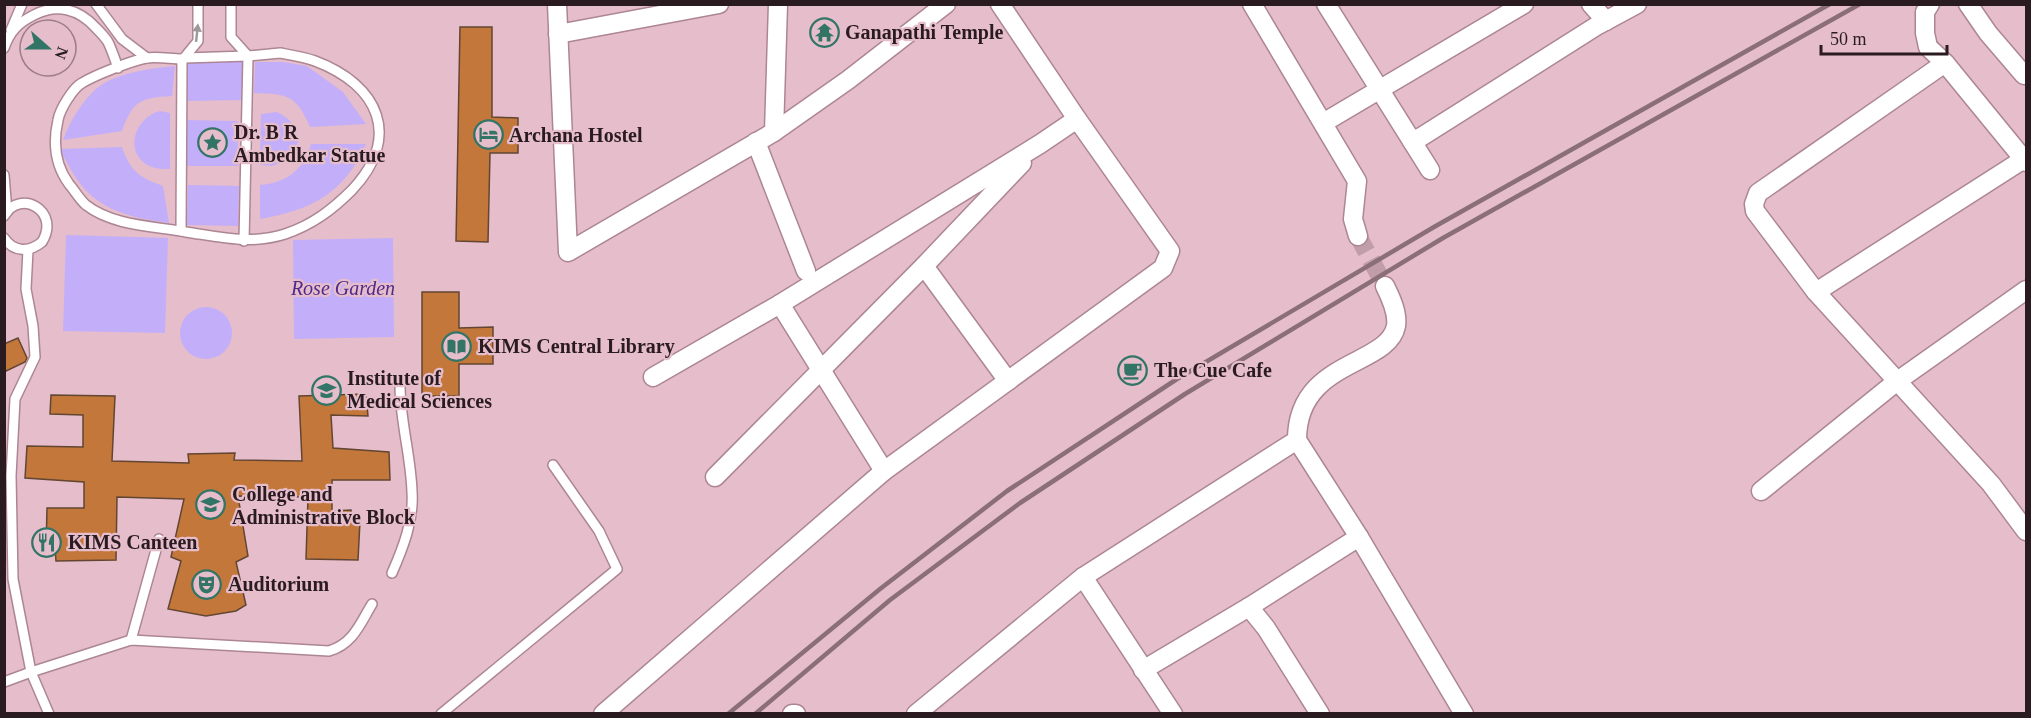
<svg xmlns="http://www.w3.org/2000/svg" width="2031" height="718" viewBox="0 0 2031 718" font-family="Georgia,serif">
<style>
.green{fill:#c3aefa}
.building{fill:#c3773a;stroke:#624632;stroke-width:1.5}
.lines{fill:none;stroke-linecap:round;stroke-linejoin:round}
.minor-tunnel{stroke:#c09da9;stroke-width:18;stroke-dasharray:18 9;stroke-linecap:butt}
.service-casing{stroke:#ad8693;stroke-width:12}
.minor-casing{stroke:#ad8693;stroke-width:21}
.service{stroke:#fff;stroke-width:9}
.minor{stroke:#fff;stroke-width:18}
.rail{stroke:#8a6e78;stroke-width:4.5}
.oneway{fill:#9f989b}
.labels{text-anchor:middle;dominant-baseline:central;stroke-width:4.5;stroke-linejoin:round;paint-order:stroke}
.poi-label{font-size:20px;font-weight:bold;fill:#2a1b21;stroke:#e6bdcb;text-anchor:start}
.park-label{font-size:20px;font-style:italic;fill:#4f2a8a;stroke:#e6bdcb}
</style>
<rect width="100%" height="100%" fill="#e6bdcb"/>
<g class="green">
<path d="M187 61H242L243 100 187 101Z"/>
<path d="M255 62H283L307 66 343 92 366 124 310 127C296 95 288 94 254 93Z"/>
<path d="M175 66 172 96C141 98 133 100 122 131L63 140C69 123 82 101 96 89 114 73 152 68 175 66Z"/>
<path d="M160 111 170 113V169C165 169 160 169 155 168 123 159 131 119 160 111Z"/>
<path d="M277 112C298 122 306 140 289 160L272 166 260 165 261 114Z"/>
<path d="M187 120 238 121V166H187Z"/>
<path d="M311 144H366C344 194 311 210 260 219V185C286 183 304 170 311 144Z"/>
<path d="M122 147C131 172 139 177 163 186L169 223C132 218 98 211 76 178 70 169 65 159 60 149Z"/>
<path d="M188 185 239 186 238 226 187 225Z"/>
<path d="M66 235 168 238 165 333 63 331Z"/>
<path d="M393 238 394 337 294 339 293 240Z"/>
<circle cx="206" cy="333" r="26"/>
</g>
<g class="building">
<path d="M460 27H492V117L518 118V153H490L488 242 456 241Z"/>
<path d="M422 292H459V328L493 327V364H459V396H422Z"/>
<path d="M18 338 27 358 25 362 4 372V344Z"/>
<path d="M366 394 368 416 331 415 333 448 389 452 390 480H332V511L351 510V521H360L358 560 306 559 308 497 238 496 248 556 236 562 246 605 236 611 206 616 168 609 181 561 171 557 184 499 117 497 116 560 56 561 55 548 46 551 47 508H84V482L25 478 27 446 83 447V415L50 414 51 395 115 396 112 461 189 463 188 454 235 453 234 460 302 461 299 396Z"/>
</g>
<g class="lines">
<path class="minor-tunnel" d="M1358 236 1385 286"/>
<defs>
<g id="service">
<path d="M96 4 122 39 147 58"/>
<path d="M231 4V37L248 56 244 241"/>
<path d="M11 30 22 4"/>
<path d="M4 48C10 31 18 23 34 15 57 3 79 9 96 28 100 32 105 37 108 42 112 50 115 60 118 68"/>
<path d="M280 53C291 55 304 57 315 61 379 85 402 137 352 190 332 210 312 225 285 234 251 245 220 237 186 232 154 226 113 226 86 205 80 200 75 191 69 184 55 165 53 142 58 120 60 109 73 88 82 83 95 75 131 61 146 58 157 56 171 59 182 59L184 58 248 56Z"/>
<path d="M184 58 198 41V4"/>
<path d="M4 175 7 212"/>
<path d="M4 216C20 188 61 211 42 242 30 252 14 253 4 238"/>
<path d="M181 231 182 59"/>
<path d="M28 250 26 289 33 326 35 357 15 399 11 476 13 579 31 672 49 714"/>
<path d="M392 573C403 548 414 520 412 492 411 456 400 421 400 385"/>
<path d="M131 640 159 539"/>
<path d="M4 682 31 672 131 640 329 651C353 644 360 624 372 604"/>
<path d="M441 714 617 569 599 531 553 465"/>
</g>
<g id="minor">
<path d="M557 4 568 252 774 132 848 80 946 4"/>
<path d="M1252 4 1357 181 1353 219 1358 236"/>
<path d="M1326 4 1430 170"/>
<path d="M1591 4 1606 21"/>
<path d="M1930 4 1925 12V33L1928 47 1945 63 2026 162"/>
<path d="M1968 4 1988 33 2024 75 2026 72"/>
<path d="M558 34 719 4"/>
<path d="M1945 63 1758 193 1754 204 1755 211 1816 292 1991 484 2026 531"/>
<path d="M1323 123 1524 4"/>
<path d="M774 132 778 4"/>
<path d="M1412 141 1421 137 1598 25 1637 4"/>
<path d="M756 142 806 271"/>
<path d="M924 266 1008 381"/>
<path d="M1385 286C1391 298 1398 313 1396 326 1388 367 1297 359 1297 440L1359 537 1464 714"/>
<path d="M1816 292 2024 159"/>
<path d="M653 377 780 304"/>
<path d="M884 471 780 304 1040 144 1077 119"/>
<path d="M715 477 924 266 1022 163"/>
<path d="M1761 491 1896 382 2026 290"/>
<path d="M1083 577 1173 714"/>
<path d="M1249 607 1266 628 1320 714"/>
<path d="M1143 670 1249 607 1359 537"/>
<path d="M603 714 884 471 1163 268 1170 251 1077 119 1000 4"/>
<path d="M792 714H796"/>
<path d="M916 714 1083 577 1297 440"/>
</g>
</defs>
<use href="#service" class="service-casing"/>
<use href="#minor" class="minor-casing"/>
<use href="#service" class="service"/>
<use href="#minor" class="minor"/>
<g class="rail">
<path d="M728 714 880 589 1007 491 1177 379 1434 227 1830 4"/>
<path d="M755 714 890 600 1020 503 1185 394 1443 238 1860 4"/>
</g>
</g>
<defs><path id="oneway-solid" d="M-6-.8H1V-3.2L6.5 0L1 3.2V.8H-6Z" transform="scale(1.5)"/></defs>
<use class="oneway" href="#oneway-solid" transform="translate(197 33) rotate(-84)"/>
<defs>
<symbol id="temple-ring" viewBox="-11 -11 22 22"><circle r="9.5" fill="#e6bdcb" stroke="#327466" stroke-width="1.5"/><path d="M0-6L5-2H3V0L6.5 2.5H4V6H1.5V3h-3V6H-4V2.5H-6.5L-3 0V-2H-5Z" fill="#327466"/></symbol>
<symbol id="hotel-ring" viewBox="-11 -11 22 22"><circle r="9.5" fill="#e6bdcb" stroke="#327466" stroke-width="1.5"/><path d="M-6-4.5h1.5V1H6V5H4.5V3h-9V5H-6ZM-4 0a1.8 1.8 0 1 1 3.6 0ZM.5 0V-2.5h3Q6-2.5 6 0Z" fill="#327466"/></symbol>
<symbol id="sight-ring" viewBox="-11 -11 22 22"><circle r="9.5" fill="#e6bdcb" stroke="#327466" stroke-width="1.5"/><path d="M0-6L1.8-2.2L6-1.7L2.9 1.2L3.7 5.4L0 3.3L-3.7 5.4L-2.9 1.2L-6-1.7L-1.8-2.2Z" fill="#327466"/></symbol>
<symbol id="library-ring" viewBox="-11 -11 22 22"><circle r="9.5" fill="#e6bdcb" stroke="#327466" stroke-width="1.5"/><path d="M-6-4Q-3-5.5-.7-3.5V5Q-3 3-6 4ZM6-4Q3-5.5 .7-3.5V5Q3 3 6 4Z" fill="#327466"/></symbol>
<symbol id="cafe-ring" viewBox="-11 -11 22 22"><circle r="9.5" fill="#e6bdcb" stroke="#327466" stroke-width="1.5"/><path d="M-5.5-4.5H6V0H3Q3 3.5 0 3.5H-2.5Q-5.5 3.5-5.5 0ZM3-3.2v2h1.7v-2ZM-6 4.5H4V6H-6Z" fill="#327466"/></symbol>
<symbol id="university-ring" viewBox="-11 -11 22 22"><circle r="9.5" fill="#e6bdcb" stroke="#327466" stroke-width="1.5"/><path d="M0-5L7-2L0 1L-7-2ZM-4 1L0 2.5L4 1V4Q0 6-4 4Z" fill="#327466"/></symbol>
<symbol id="restaurant-ring" viewBox="-11 -11 22 22"><circle r="9.5" fill="#e6bdcb" stroke="#327466" stroke-width="1.5"/><path d="M-5-6h1v4h1v-4h1v4h1v-4h1v5L-1.5 .5V6h-2V.5L-5-1ZM5-6V6H3V1.5H1.5Q1.5-4 5-6Z" fill="#327466"/></symbol>
<symbol id="theatre-ring" viewBox="-11 -11 22 22"><circle r="9.5" fill="#e6bdcb" stroke="#327466" stroke-width="1.5"/><path d="M-5-5.5Q0-4 5-5.5V0Q5 5 0 6Q-5 5-5 0ZM-3.3-2.5H-1v1.5H-3.3ZM1-2.5H3.3v1.5H1ZM-2.8 1Q0 5.5 2.8 1Z" fill="#327466"/></symbol>
</defs>
<g fill-rule="evenodd">
<use href="#temple-ring" x="808" y="16" width="33" height="33"/>
<use href="#hotel-ring" x="472" y="118" width="33" height="33"/>
<use href="#sight-ring" x="196" y="126" width="33" height="33"/>
<use href="#library-ring" x="440" y="330" width="33" height="33"/>
<use href="#cafe-ring" x="1116" y="354" width="33" height="33"/>
<use href="#university-ring" x="310" y="374" width="33" height="33"/>
<use href="#university-ring" x="194" y="488" width="33" height="33"/>
<use href="#restaurant-ring" x="30" y="526" width="33" height="33"/>
<use href="#theatre-ring" x="190" y="568" width="33" height="33"/>
</g>
<g class="labels">
<g class="poi-label">
<text x="845" y="32">Ganapathi Temple</text>
<text x="234" y="132">Dr. B R<tspan x="234" dy="23">Ambedkar Statue</tspan></text>
<text x="509" y="135">Archana Hostel</text>
<text x="478" y="346">KIMS Central Library</text>
<text x="1154" y="370">The Cue Cafe</text>
<text x="347" y="378">Institute of<tspan x="347" dy="23">Medical Sciences</tspan></text>
<text x="232" y="494">College and<tspan x="232" dy="23">Administrative Block</tspan></text>
<text x="68" y="542">KIMS Canteen</text>
<text x="228" y="584">Auditorium</text>
</g>
<g class="park-label">
<text x="343" y="288">Rose Garden</text>
</g>
</g>
<rect width="2031" height="718" fill="none" stroke="#2a1b21" stroke-width="12"/>
<g transform="translate(48 48) rotate(111)"><circle r="28" fill="#e6bdcb" stroke="#9b7c87" stroke-width="1.5"/>
<path d="M0-4.5L10 22L0 15L-10 22Z" fill="#327466"/>
<text y="-9" font-size="16" font-weight="bold" text-anchor="middle" fill="#2a1b21">N</text>
</g>
<path d="M1821 45v9h126v-9" fill="none" stroke="#2a1b21" stroke-width="3"/>
<text x="1830" y="45" font-size="18" fill="#2a1b21" stroke="#e6bdcb" stroke-width="4.5" paint-order="stroke">50 m</text>
</svg>
